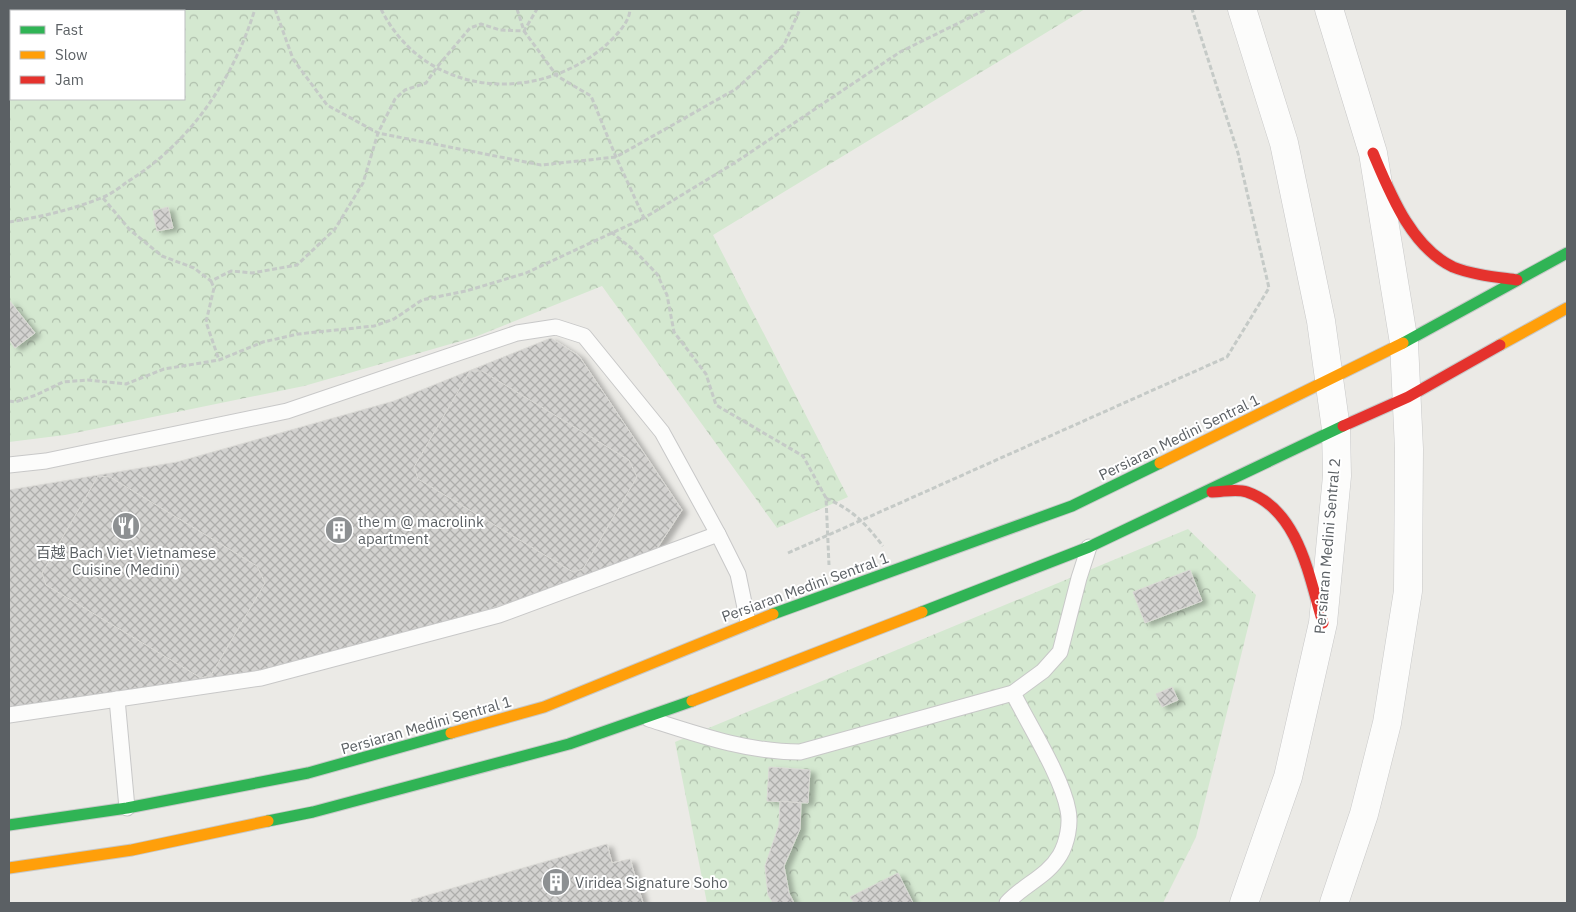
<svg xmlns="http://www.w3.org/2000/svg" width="1576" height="912" viewBox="0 0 1576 912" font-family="'IBM Plex Sans','Noto Sans SC',sans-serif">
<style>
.forest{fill:url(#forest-crowns)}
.building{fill:url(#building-cross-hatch);stroke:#dad9d5;filter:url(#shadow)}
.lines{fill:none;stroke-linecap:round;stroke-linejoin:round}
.lane-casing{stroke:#c8c8c8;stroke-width:17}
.street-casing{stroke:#c8c8c8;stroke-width:29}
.fast-casing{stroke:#c7c8c8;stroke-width:13}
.slow-casing{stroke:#c7c8c8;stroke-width:13}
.jam-casing{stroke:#c7c8c8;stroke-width:13}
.path{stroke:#c5cac7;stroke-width:3;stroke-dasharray:5 2.5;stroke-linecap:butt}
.lane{stroke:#fcfcfb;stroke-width:15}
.street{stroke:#fcfcfb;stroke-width:28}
.fast{stroke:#30b455;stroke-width:11}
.slow{stroke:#ff9f0a;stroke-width:11}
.jam{stroke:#e5322d;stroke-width:11}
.labels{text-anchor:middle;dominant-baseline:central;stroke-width:4;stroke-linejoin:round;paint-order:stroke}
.street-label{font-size:15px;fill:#5b6064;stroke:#fff}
.poi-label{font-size:15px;fill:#5b6064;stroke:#fff;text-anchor:start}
</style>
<defs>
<pattern id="forest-crowns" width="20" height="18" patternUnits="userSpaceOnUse" patternTransform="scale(1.25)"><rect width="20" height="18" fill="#d4e8d0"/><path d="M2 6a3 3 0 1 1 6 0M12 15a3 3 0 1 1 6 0" fill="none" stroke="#afbfac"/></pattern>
<pattern id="building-cross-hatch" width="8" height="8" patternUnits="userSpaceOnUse" patternTransform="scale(1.25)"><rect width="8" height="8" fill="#d3d2d0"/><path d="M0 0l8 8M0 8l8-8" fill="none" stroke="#aeaeac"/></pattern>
<filter id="shadow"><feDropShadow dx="5.5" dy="3" stdDeviation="2.5" flood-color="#0004"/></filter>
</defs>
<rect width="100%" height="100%" fill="#ebeae6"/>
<g class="forest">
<path d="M78 9H1085L713 235 848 497 777 528 602 286 475 337 304 386 65 435 9 442V62L11 60V99H184V11H75Z"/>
<path d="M1188 529 1256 595 1196 837 1163 903H707L675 742Z"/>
</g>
<g class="building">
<path d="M168 207 173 228 157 231 153 211Z"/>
<path d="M9 300 35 333 15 348 9 339Z"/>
<path d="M551 338 579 356 682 510 656 550 560 588 358 648 182 688 9 708V490L177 462 394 401Z"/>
<path d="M470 371H482L629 460 637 477 583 569 573 572 418 479 414 467Z"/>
<path d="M98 476 110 477 257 566 265 583 211 675 201 678 46 585 42 573Z"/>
<path d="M1190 570 1202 601 1145 623 1133 592Z"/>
<path d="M1172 687 1178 700 1162 707 1156 694Z"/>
<path d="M769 767 810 770 808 803 767 801Z"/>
<path d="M780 801 801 803 800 829 784 866 789 893 794 903H773L768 895 765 866 779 825Z"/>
<path d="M607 844 612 863 630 859 643 903H412L411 900Z"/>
<path d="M898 873 913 903H854L850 897Z"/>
</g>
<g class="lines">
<defs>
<g id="lane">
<path d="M9 465 46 461 287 411 517 333 556 327 584 336 662 432 718 534"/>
<path d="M117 699 127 808"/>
<path d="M9 715 261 678 499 615 718 534 738 574 748 622"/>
<path d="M649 719C699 735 747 752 800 752L1013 693 1043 671 1060 652 1079 578 1089 547"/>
<path d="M1007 903C1023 885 1047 877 1060 855 1067 843 1071 824 1068 810 1062 777 1029 725 1013 693"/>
</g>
<g id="street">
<path d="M1242 9 1284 143 1321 321 1336 429 1337 476 1323 623 1288 777 1244 903"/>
<path d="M1329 9 1373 153 1404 343 1409 449 1408 591 1387 723 1364 814 1334 903"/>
</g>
<g id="fast">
<path d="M1403 343 1567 253"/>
<path d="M922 612 1089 547 1343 426"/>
<path d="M773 614 1072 506 1160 463"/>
<path d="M268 821 313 812 569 744 692 701"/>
<path d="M9 825 127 808 308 773 451 733"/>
</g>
<g id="slow">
<path d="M1500 345 1567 308"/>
<path d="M1160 463 1403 343"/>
<path d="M692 701 922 612"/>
<path d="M451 733 544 707 773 614"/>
<path d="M9 868 132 850 268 821"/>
</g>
<g id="jam">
<path d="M1373 153C1390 193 1411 247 1453 267 1473 275 1496 277 1517 280"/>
<path d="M1343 426 1408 397 1500 345"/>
<path d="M1212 492C1223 492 1236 488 1247 492 1299 510 1309 577 1323 623"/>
</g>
</defs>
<use href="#lane" class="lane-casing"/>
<use href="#street" class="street-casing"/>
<use href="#fast" class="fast-casing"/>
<use href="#slow" class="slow-casing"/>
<use href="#jam" class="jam-casing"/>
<g class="path">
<path d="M275 9 293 59 327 105 378 133 541 165 616 157 736 89 784 45 800 9"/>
<path d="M381 9C424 96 534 106 605 46 615 37 630 22 630 9"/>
<path d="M517 9 524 31 557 76 591 96 616 157 644 218"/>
<path d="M103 198 130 230 162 256 194 268 211 281 231 271 252 273 297 265 335 229 363 183 378 133 395 99 405 90 426 83 437 67 470 28 481 24 500 30 524 31 537 9"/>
<path d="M9 222C40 217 71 210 101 198 110 195 119 188 127 182 190 143 233 80 255 9"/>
<path d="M611 232 635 251 657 274 667 295 674 332 706 374 716 405 803 456 826 498 829 565"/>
<path d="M211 281 214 288 206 322 219 360"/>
<path d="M9 401 15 402 36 395 63 382 88 380 126 384 164 369 219 360 263 342 298 334 374 326 394 319 422 300 466 291 526 273 644 218 736 162 900 52 987 9"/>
<path d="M826 498C854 511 864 522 883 546"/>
<path d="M788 553 1227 357 1269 288 1238 153 1192 9"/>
</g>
<use href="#lane" class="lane"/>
<use href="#street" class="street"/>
<use href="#fast" class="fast"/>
<use href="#slow" class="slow"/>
<use href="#jam" class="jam"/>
</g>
<defs>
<symbol id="restaurant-disc" viewBox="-11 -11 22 22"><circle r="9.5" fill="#8d9092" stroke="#fff"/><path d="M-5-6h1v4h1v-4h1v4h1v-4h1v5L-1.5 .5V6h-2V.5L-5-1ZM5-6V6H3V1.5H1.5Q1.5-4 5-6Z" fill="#fff"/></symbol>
<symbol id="building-disc" viewBox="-11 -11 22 22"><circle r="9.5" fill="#8d9092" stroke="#fff"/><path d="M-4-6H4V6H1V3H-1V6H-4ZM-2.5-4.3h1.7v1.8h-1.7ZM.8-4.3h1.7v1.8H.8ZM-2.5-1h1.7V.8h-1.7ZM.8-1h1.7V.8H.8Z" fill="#fff"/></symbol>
</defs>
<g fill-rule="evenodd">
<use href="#restaurant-disc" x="110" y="510" width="32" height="32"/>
<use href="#building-disc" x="323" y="514" width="32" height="32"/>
<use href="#building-disc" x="540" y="866" width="32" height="32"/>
</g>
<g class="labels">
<g class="street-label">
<text transform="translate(1179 437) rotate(-26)">Persiaran Medini Sentral 1</text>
<text transform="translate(1327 546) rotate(-85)">Persiaran Medini Sentral 2</text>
<text transform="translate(805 587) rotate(-20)">Persiaran Medini Sentral 1</text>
<text transform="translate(426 725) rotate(-16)">Persiaran Medini Sentral 1</text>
</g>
<g class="poi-label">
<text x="358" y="521">the m @ macrolink<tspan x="358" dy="17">apartment</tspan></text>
<text x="126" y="552" text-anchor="middle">百越 Bach Viet Vietnamese<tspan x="126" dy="17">Cuisine (Medini)</tspan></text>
<text x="575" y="882">Viridea Signature Soho</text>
</g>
</g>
<rect width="1576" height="912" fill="none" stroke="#5b6064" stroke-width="20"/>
<rect x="10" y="10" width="175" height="90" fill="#ffffff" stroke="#bdbfc1"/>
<rect x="20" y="26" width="25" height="8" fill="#30b455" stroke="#bdbfc1"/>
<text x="55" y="35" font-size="15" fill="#5b6064">Fast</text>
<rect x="20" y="51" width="25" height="8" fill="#ff9f0a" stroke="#bdbfc1"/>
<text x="55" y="60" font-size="15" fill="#5b6064">Slow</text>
<rect x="20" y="76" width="25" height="8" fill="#e5322d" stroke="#bdbfc1"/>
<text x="55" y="85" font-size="15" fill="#5b6064">Jam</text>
</svg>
